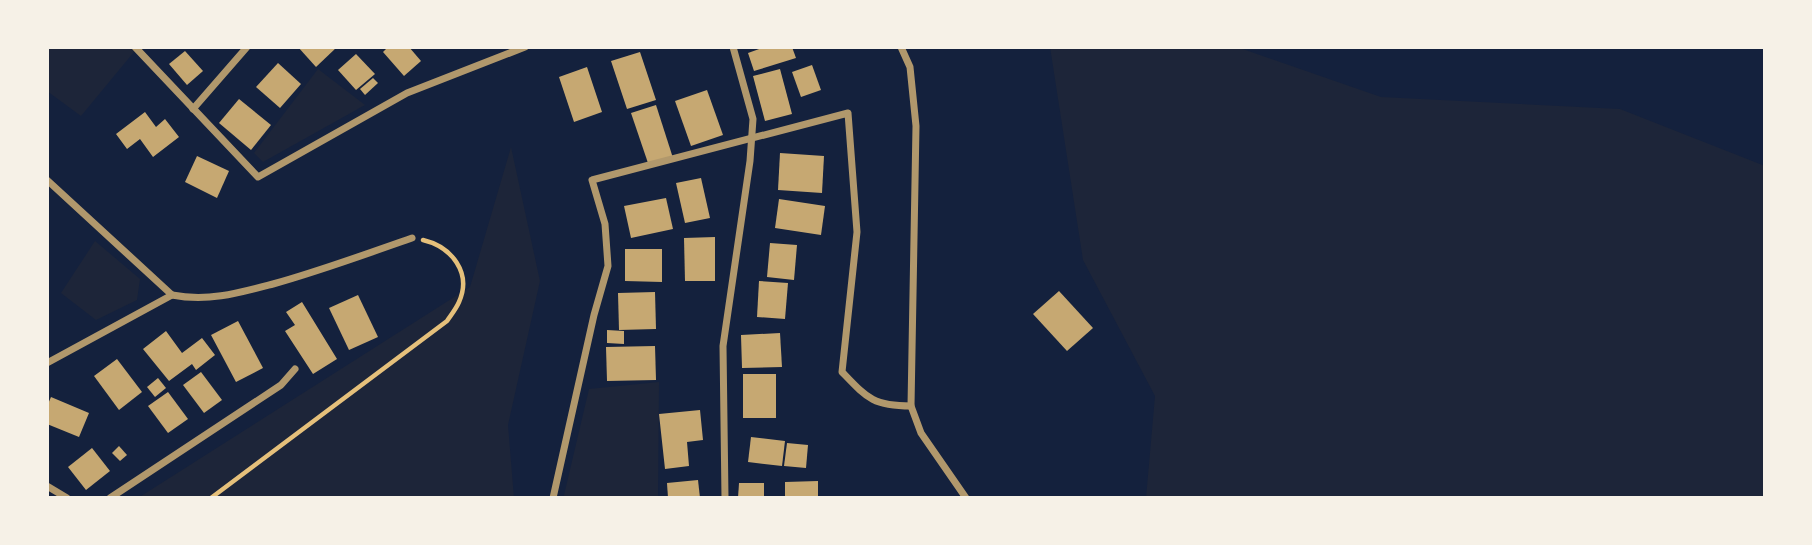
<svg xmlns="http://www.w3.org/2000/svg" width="1812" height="545" viewBox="0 0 1812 545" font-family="'Roboto Condensed',sans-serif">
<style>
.green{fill:#1d2539}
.building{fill:#c6a872}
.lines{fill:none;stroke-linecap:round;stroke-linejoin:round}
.path{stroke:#e5c07b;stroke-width:4.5}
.minor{stroke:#b1986c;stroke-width:7}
</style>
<rect width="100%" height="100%" fill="#14213d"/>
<g class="green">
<path d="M47 47H138L81 116 47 91Z"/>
<path d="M1050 47H1237L1381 97 1620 109 1765 166V498H1146L1155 396 1083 260Z"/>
<path d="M318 69 365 105 263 162 254 153Z"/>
<path d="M511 147 540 281 508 425 514 498H138L470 287Z"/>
<path d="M95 241 140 279 137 300 96 320 61 293Z"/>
<path d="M659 382 658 498H565L564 495 589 389Z"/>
</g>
<g class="building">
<path d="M298 47H337L316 67Z"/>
<path d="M388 47H409L421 61 404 76 383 52Z"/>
<path d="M765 47H792L796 58 754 71 748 53Z"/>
<path d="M185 51 203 71 187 85 169 64Z"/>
<path d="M640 52 656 100 627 109 611 61Z"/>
<path d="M356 54 375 74 356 90 338 70Z"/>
<path d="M278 63 301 84 280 108 256 87Z"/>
<path d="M812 65 821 90 801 97 792 72Z"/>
<path d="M587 67 602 112 574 122 559 77Z"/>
<path d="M780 69 792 114 765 121 753 76Z"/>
<path d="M373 78 378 83 365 95 360 89Z"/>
<path d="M707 90 723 135 691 146 675 101Z"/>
<path d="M239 99 271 125 251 150 219 123Z"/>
<path d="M656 105 673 158 649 166 631 113Z"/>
<path d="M145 112 156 127 165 119 179 137 153 157 140 139 127 149 116 134Z"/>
<path d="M780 153 824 156 822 193 778 190Z"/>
<path d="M197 156 229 171 217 198 185 182Z"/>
<path d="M701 178 710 218 685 223 676 183Z"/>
<path d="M666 198 673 229 631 238 624 206Z"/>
<path d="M779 199 825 206 821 235 775 228Z"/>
<path d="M715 237V281H685L684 238Z"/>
<path d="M770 243 797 245 794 280 767 277Z"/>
<path d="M625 249H662V282L625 281Z"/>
<path d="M759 281 788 283 785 319 757 317Z"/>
<path d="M1059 291 1093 328 1067 351 1033 314Z"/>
<path d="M655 292 656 329 619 330 618 293Z"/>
<path d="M358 295 378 337 349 350 329 308Z"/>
<path d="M302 302 337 359 313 374 285 331 295 325 286 312Z"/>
<path d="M238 321 263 368 236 382 211 335Z"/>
<path d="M607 330 624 331V344L607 343Z"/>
<path d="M166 331 182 353 202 338 215 355 196 370 192 364 169 381 143 349Z"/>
<path d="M780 333 782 367 742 368 741 335Z"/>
<path d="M655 346 656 380 607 381 606 347Z"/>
<path d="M117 359 142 392 119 410 94 376Z"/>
<path d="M201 372 222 400 204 413 183 385Z"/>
<rect x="743" y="374" width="33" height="44"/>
<path d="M158 378 166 388 155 397 147 387Z"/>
<path d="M168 392 188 419 168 433 148 406Z"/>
<path d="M51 397 89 413 79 437 47 424V406Z"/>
<path d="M700 410 703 440 687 442 689 466 665 469 659 414Z"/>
<path d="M751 437 785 441 782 466 748 462Z"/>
<path d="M787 443 808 445 806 468 784 466Z"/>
<path d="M119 446 127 455 120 461 112 453Z"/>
<path d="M92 448 110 471 86 490 68 467Z"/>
<path d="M698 480 700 498H668L667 483Z"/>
<path d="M818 481V498H785V482Z"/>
<path d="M739 483H764V498H738Z"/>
</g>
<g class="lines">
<path class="path" d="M211 498 447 321C451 315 456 309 459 302 472 273 452 247 423 240"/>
<g class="minor">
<path d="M135 47 258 177 407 93 525 47"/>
<path d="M901 47 910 67 916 126 911 406 921 433 966 498"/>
<path d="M193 109 247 47"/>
<path d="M47 180 172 295C208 302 239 293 273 284 320 271 366 254 412 238"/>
<path d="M47 363 172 295"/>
<path d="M47 486 67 498"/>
<path d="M110 498 281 385 295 369"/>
<path d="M553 498 594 315 608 266 605 224 592 180 848 113 857 232 842 372C867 398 873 406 911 406"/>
<path d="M725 498 723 346 750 161 753 119 733 47"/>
</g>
</g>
<rect width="1812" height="545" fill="none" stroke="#f6f1e7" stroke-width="98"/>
</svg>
